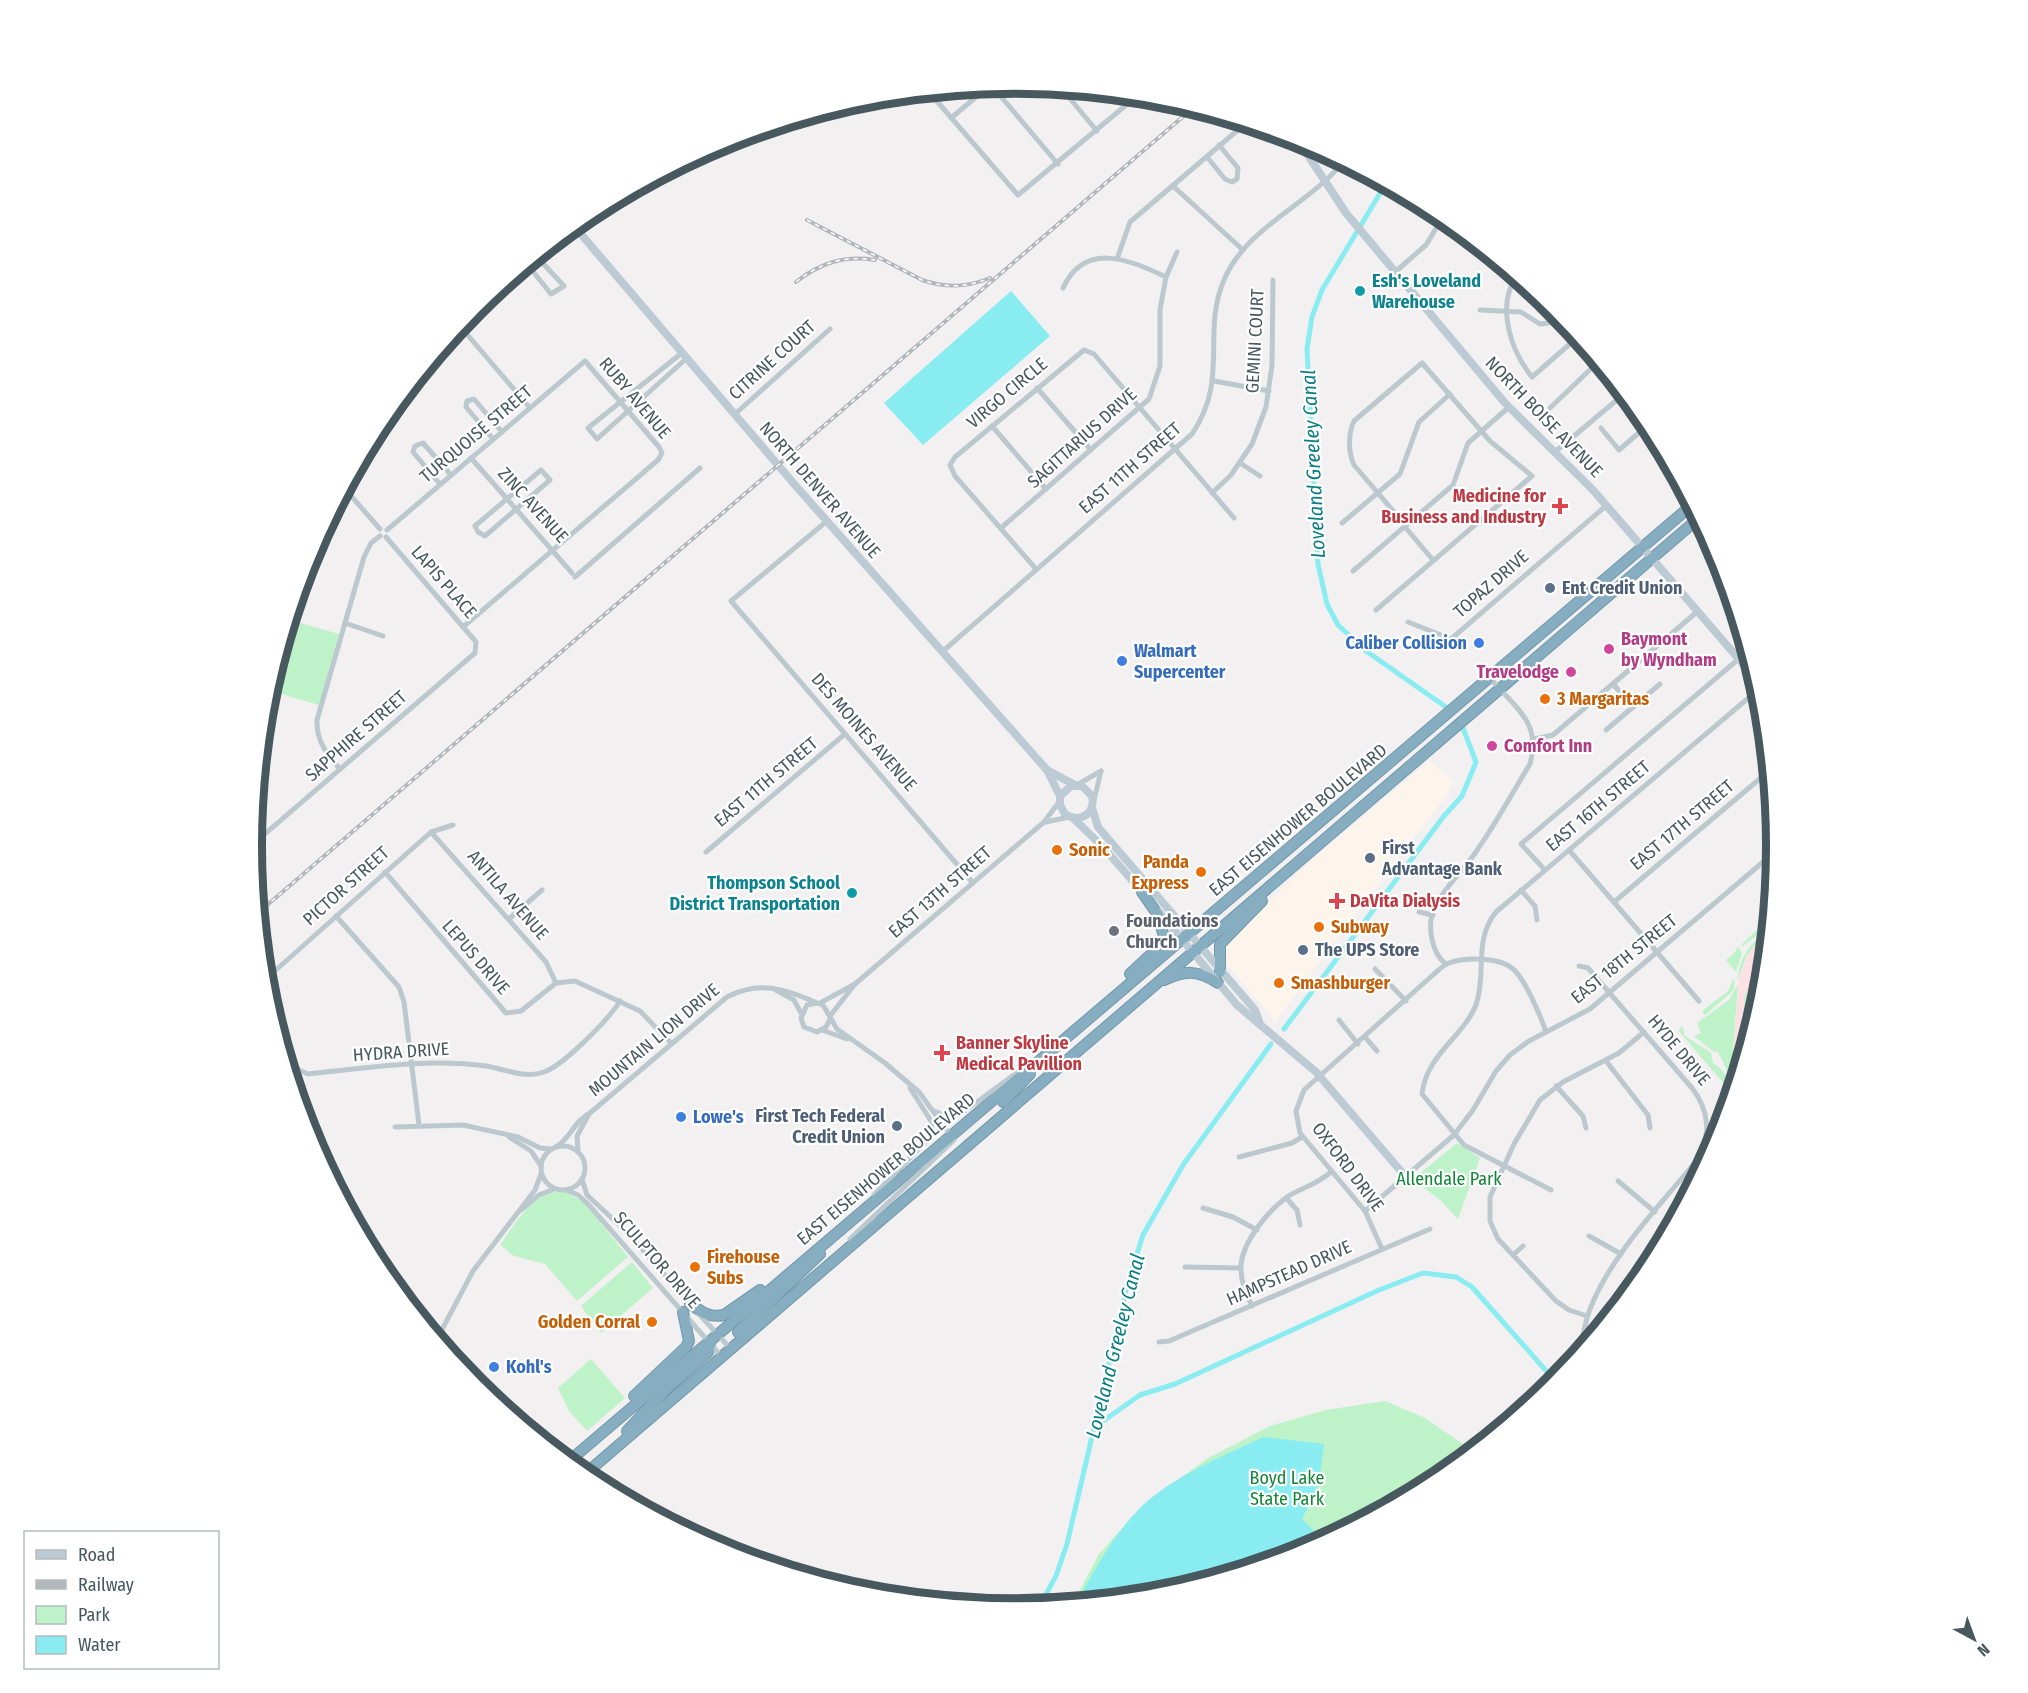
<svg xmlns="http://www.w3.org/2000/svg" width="2028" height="1693" viewBox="0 0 2028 1693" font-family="'Fira Sans Condensed',sans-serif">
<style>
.commercial{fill:#fdf4eb}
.medical{fill:#fce1e4}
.green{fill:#bef2c9}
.water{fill:#89ecf0}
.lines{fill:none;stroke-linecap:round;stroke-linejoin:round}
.canal{stroke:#89ecf0;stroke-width:5}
.highway-casing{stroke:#7298ad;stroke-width:12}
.street{stroke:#bbc8ce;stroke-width:5}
.secondary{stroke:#bccbd3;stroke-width:8}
.highway{stroke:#87adc1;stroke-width:10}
.rail-casing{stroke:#b2b7bb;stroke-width:4}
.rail{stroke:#fff;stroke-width:1.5;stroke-dasharray:4.5;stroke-linecap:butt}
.culture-dot{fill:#0f9aa8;stroke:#fff;stroke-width:2}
.health-dot{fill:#e0444e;stroke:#fff;stroke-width:2}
.service-dot{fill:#5c6f8a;stroke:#fff;stroke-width:2}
.shop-dot{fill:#3f7fe0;stroke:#fff;stroke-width:2}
.hotel-dot{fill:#d1479c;stroke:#fff;stroke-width:2}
.food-dot{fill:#e8710a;stroke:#fff;stroke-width:2}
.worship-dot{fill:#6b7280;stroke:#fff;stroke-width:2}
.labels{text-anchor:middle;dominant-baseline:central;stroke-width:4.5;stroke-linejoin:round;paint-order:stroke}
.culture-label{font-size:18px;font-weight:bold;fill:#0d838f;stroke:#fff;text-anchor:start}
.street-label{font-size:18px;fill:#47585f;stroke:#fff}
.health-label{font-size:18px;font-weight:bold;fill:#be3a42;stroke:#fff;text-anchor:start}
.service-label{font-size:18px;font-weight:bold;fill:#4e5e75;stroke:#fff;text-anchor:start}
.hotel-label{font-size:18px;font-weight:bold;fill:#b23c85;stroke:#fff;text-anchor:start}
.shop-label{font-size:18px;font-weight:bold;fill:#366cbe;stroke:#fff;text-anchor:start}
.food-label{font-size:18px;font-weight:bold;fill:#c56008;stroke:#fff;text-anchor:start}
.worship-label{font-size:18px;font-weight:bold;fill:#5b616d;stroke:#fff;text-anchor:start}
.park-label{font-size:18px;fill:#138539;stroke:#fff}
.water-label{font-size:20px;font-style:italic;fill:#097e82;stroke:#fff}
.rim{fill:none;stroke:#47585f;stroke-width:8}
</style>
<rect width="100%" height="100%" fill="#f3f0f1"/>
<path class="commercial" d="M1429 761 1453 781 1444 798 1275 1021 1224 961 1223 948 1306 865Z"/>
<path class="medical" d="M1768 931 1762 996 1736 1079 1732 1064 1739 978 1750 950Z"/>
<g class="green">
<path d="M290 620 339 634 319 705 268 690Z"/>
<path d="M1769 919V926L1743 946 1741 945Z"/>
<path d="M1768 929 1747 955 1737 982C1740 956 1749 945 1768 929Z"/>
<path d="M1738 946 1742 953 1736 972 1726 960 1735 952Z"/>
<path d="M1733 980H1735L1733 991 1705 1015 1702 1011 1728 991Z"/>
<path d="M1738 984 1732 1064 1736 1079 1735 1085C1726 1073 1725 1064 1718 1052L1713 1051 1694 1036 1701 1033 1697 1023 1729 1000Z"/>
<path d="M1745 993 1751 994 1747 995 1743 1058 1740 1061Z"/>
<path d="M1683 1026 1684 1035 1711 1053 1713 1063 1722 1070 1734 1088 1732 1093 1678 1030Z"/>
<path d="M1457 1143 1480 1158 1458 1219 1440 1200 1422 1186 1418 1175Z"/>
<path d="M563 1191 585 1203 628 1257 577 1301 545 1264 514 1256 500 1245C516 1223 533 1191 563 1191Z"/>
<path d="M632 1262 653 1288 601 1333 581 1306Z"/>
<path d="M591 1359 625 1398 587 1431 569 1411 558 1388Z"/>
<path d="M1385 1401 1425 1418 1473 1451C1385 1523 1274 1568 1164 1594 1135 1601 1103 1600 1073 1603L1099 1554 1140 1508 1208 1458 1270 1426 1326 1410Z"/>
</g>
<g class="water">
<path d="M1011 291 1050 336 923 445 884 403Z"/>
<path d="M1263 1437 1324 1444 1319 1484 1302 1519 1324 1541 1305 1551 1162 1594 1076 1603C1095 1570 1113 1535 1140 1508 1174 1475 1222 1457 1263 1437Z"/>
</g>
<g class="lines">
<g class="canal">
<path d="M1385 185 1322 290 1312 317 1307 349 1318 564 1327 604 1338 625 1366 651 1446 707"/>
<path d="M1284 1029 1444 816 1462 796 1476 762 1463 728"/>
<path d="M1096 1426 1140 1395 1175 1384 1379 1290 1423 1273 1456 1277 1472 1287 1556 1382"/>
<path d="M1039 1607 1056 1576 1067 1544 1128 1282 1143 1235 1183 1165 1271 1044"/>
</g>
<defs>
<g id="highway">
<path d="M1220 972V944L1262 901"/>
<path d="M1130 974 1158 948 1164 937 1158 915 1142 892"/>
<path d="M1164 980C1185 970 1198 970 1218 983"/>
<path d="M1003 1102 1030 1074"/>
<path d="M690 1304C702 1312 709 1318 724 1315L760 1290"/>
<path d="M738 1332 820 1254"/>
<path d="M634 1396 686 1347 689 1341 683 1312"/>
<path d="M627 1431 665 1390 708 1352 710 1344"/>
<path d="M568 1462 1692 505"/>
<path d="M584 1475C953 1154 1326 836 1699 518"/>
</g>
</defs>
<use href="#highway" class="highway-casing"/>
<g class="street">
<path d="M992 86 1058 164"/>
<path d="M1062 89 1097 131"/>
<path d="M929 92 1018 195 1137 96"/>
<path d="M951 118 988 87"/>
<path d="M1207 157 1225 179 1232 182 1237 179 1238 168 1219 145"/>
<path d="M1173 186 1243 250"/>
<path d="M1117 259 1130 222 1245 124"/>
<path d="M527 264 551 294 564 286 537 257"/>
<path d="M1395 272 1426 245 1443 217"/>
<path d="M1516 277C1496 307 1511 351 1532 377L1571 343 1557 327 1558 313"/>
<path d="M1063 288C1085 241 1128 259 1166 277"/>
<path d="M1480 310 1521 312 1540 324 1557 322"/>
<path d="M460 326 530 408"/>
<path d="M683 352 588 428 597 439 688 357"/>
<path d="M1214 381 1269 391"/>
<path d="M1037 388 1091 450"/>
<path d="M1550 408 1598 362"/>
<path d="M735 414 830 329"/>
<path d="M992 426 1046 489"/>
<path d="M1601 428 1619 450 1649 424"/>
<path d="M493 439 466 407 467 401 474 399 502 432"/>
<path d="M1556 451 1624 394"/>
<path d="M471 458 572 573"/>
<path d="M1240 463 1260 476"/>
<path d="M541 470 550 480 485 536 478 532 475 526Z"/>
<path d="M440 484 413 452 415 446 423 443 451 475"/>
<path d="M345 489 380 529"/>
<path d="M1212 493 1231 475 1252 444 1266 407 1272 365 1273 280"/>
<path d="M827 521 731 601 973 883"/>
<path d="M1342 523 1400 474 1419 422 1450 394"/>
<path d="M1405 527 1433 560"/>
<path d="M1001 528 1149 399 1160 366V310L1166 277 1177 252"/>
<path d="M387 530 585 361 659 447 662 453 658 460 463 627"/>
<path d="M1036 569 955 476 950 465 955 457 1084 350 1094 354 1234 518"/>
<path d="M1353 571 1453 485 1468 443 1509 407"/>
<path d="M575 577 700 468"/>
<path d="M1376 610 1532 476 1490 441 1422 363 1354 421C1348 433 1348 452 1354 465L1406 526"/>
<path d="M1408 622 1451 639 1607 505"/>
<path d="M345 623 383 636"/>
<path d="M942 652 1192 434C1230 378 1201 333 1224 280 1246 227 1309 205 1343 162"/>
<path d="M1613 684 1633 707"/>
<path d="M1606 730 1660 684"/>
<path d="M1534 739 1553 735 1698 611"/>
<path d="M340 769C327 754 316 741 317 720L364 557 371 543 380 536"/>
<path d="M1077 785 1101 771"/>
<path d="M1094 800 1101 771"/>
<path d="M1046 822 1069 817"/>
<path d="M453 825 431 832 268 977 266 980 294 1064 299 1070 308 1074C367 1068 427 1058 486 1066 505 1069 525 1079 544 1072 564 1065 609 1019 620 1001"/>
<path d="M431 832 546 962 556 983"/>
<path d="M252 845 475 653 476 642 386 537"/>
<path d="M1569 850 1699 1001"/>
<path d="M706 852 845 734"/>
<path d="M1545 870 1521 844 1748 651"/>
<path d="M385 872 506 1013 521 1011 556 983 575 981 640 1011 671 1043"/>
<path d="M1521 890 1535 906 1537 920"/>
<path d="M1614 902 1769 771"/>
<path d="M1419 912 1433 915"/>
<path d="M336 916 399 987 404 1002 419 1125"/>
<path d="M509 919 542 890"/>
<path d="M1446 964C1431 953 1427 925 1434 908 1443 889 1461 873 1473 856 1494 827 1511 795 1530 764 1542 722 1515 708 1490 678"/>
<path d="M1579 966 1588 968 1692 1088C1709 1110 1712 1136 1697 1160 1660 1206 1612 1253 1590 1309 1585 1322 1583 1336 1580 1350"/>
<path d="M1375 969 1406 1001"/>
<path d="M774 989 794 1000 801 1013"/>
<path d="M820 1003 853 985"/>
<path d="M830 1016 855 984 1044 822 1059 802"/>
<path d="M830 1019 826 1027 817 1032 804 1027 801 1018 807 1005 817 1003 823 1005 837 1029 885 1063 919 1092 954 1140 850 1239"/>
<path d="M1339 1020 1358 1044"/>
<path d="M822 1030 847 1039"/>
<path d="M1365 1037 1377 1051"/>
<path d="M1606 1061 1648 1115 1650 1128"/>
<path d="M1556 1086 1583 1116 1586 1128"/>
<path d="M934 1111 946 1116 962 1113 1030 1063"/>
<path d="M395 1127 463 1125 518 1137 540 1148 552 1149"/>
<path d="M1706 1135 1719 1137"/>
<path d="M509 1137 531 1151 541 1166"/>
<circle cx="563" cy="1168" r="22"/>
<path d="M556 1147C571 1138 574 1121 590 1113L727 997C759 980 785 989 815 1002"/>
<path d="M578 1152 577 1136 589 1114"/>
<path d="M1239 1157 1292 1143 1302 1137"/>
<path d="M582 1179 587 1195 628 1233 690 1304"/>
<path d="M1618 1181 1655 1212"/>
<path d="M566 1190 578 1195 588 1204 721 1356"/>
<path d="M1551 1190 1464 1145 1422 1094C1426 1055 1463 1037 1476 1005 1487 974 1473 940 1496 912L1759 689"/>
<path d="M874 1195 932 1135 931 1121 910 1088"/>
<path d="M1286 1198 1297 1210 1300 1225"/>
<path d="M1203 1208 1233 1217 1257 1230"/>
<path d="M521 1210 539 1195 554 1189"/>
<path d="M1365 1211 1454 1135 1473 1110 1496 1071 1510 1055 1529 1041 1590 1009 1776 851"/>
<path d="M1589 1236 1621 1254"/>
<path d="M1382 1249 1365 1211 1300 1133 1296 1111 1304 1090 1434 974C1439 970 1443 965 1449 963 1465 957 1500 957 1513 969 1525 979 1541 1017 1546 1032"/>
<path d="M1513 1255 1523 1246"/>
<path d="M1185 1267 1241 1268"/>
<path d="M1252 1306C1246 1293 1240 1280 1241 1265 1243 1241 1268 1211 1287 1197 1302 1187 1315 1186 1331 1172"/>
<path d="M698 1313 730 1348"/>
<path d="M1587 1316 1569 1310 1556 1301 1498 1239 1490 1221V1197L1514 1144 1540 1100 1563 1082 1619 1053 1644 1032"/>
<path d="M437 1339 473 1271 535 1190 541 1174"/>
<path d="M1159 1342 1169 1341 1430 1229"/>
</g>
<g class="secondary">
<path d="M1298 140 1346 213 1505 403 1593 490 1756 679"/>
<path d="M574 226 795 485 1047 770 1060 796V805L1065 814C1080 824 1096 813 1092 796L1082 786H1071L1060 796"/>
<path d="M1047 770 1075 785"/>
<path d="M1092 808 1098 827 1255 1010 1259 1021"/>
<path d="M1073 818 1104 848 1144 894"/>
<path d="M1159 912 1237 1005 1316 1072 1405 1176"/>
</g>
<use href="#highway" class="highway"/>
<defs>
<g id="rail">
<path d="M807 220 922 280C945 288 966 288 990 278"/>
<path d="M796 282C820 263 844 255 875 260"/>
<path d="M258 913 1193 108"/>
</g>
</defs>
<use href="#rail" class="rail-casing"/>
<use href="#rail" class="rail"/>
</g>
<g class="culture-dot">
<circle cx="1360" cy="291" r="6"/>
<circle cx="852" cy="893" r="6"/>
</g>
<g class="health-dot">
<path d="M1557 497h6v6h6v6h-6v6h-6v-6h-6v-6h6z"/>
<path d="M1334 892h6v6h6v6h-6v6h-6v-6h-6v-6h6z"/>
<path d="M939 1044h6v6h6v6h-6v6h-6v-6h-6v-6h6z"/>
</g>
<g class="service-dot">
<circle cx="1550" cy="588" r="6"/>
<circle cx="1370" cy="858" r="6"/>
<circle cx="1303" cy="950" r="6"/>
<circle cx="897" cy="1126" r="6"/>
</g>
<g class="shop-dot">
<circle cx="1479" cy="643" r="6"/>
<circle cx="1122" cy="661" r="6"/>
<circle cx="681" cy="1117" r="6"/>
<circle cx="494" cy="1367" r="6"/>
</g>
<g class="hotel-dot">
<circle cx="1609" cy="649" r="6"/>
<circle cx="1571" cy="672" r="6"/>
<circle cx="1492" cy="746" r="6"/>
</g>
<g class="food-dot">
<circle cx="1545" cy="699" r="6"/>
<circle cx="1057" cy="850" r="6"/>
<circle cx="1201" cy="872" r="6"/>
<circle cx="1319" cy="927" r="6"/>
<circle cx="1279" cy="983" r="6"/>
<circle cx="695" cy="1267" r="6"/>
<circle cx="652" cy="1322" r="6"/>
</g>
<circle class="worship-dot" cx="1114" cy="931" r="6"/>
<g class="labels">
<g class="culture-label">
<text x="1372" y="281">Esh's Loveland<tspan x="1372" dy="21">Warehouse</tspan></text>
<text x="840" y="883" text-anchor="end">Thompson School<tspan x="840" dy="21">District Transportation</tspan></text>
</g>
<g class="street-label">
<text transform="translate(1255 341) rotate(-87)">GEMINI COURT</text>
<text transform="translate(772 360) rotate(-42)">CITRINE COURT</text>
<text transform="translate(1007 393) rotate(-40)">VIRGO CIRCLE</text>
<text transform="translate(635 398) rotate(50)">RUBY AVENUE</text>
<text transform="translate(1544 417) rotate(46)">NORTH BOISE AVENUE</text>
<text transform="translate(476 434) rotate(-40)">TURQUOISE STREET</text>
<text transform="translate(1082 438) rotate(-42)">SAGITTARIUS DRIVE</text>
<text transform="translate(1130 468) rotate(-41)">EAST 11TH STREET</text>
<text transform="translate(820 490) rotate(49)">NORTH DENVER AVENUE</text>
<text transform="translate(533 505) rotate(48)">ZINC AVENUE</text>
<text transform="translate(444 582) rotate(49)">LAPIS PLACE</text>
<text transform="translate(1491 584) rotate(-41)">TOPAZ DRIVE</text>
<text transform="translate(864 732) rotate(49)">DES MOINES AVENUE</text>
<text transform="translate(356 736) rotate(-41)">SAPPHIRE STREET</text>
<text transform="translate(766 782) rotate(-40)">EAST 11TH STREET</text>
<text transform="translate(1598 806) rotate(-40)">EAST 16TH STREET</text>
<text transform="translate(1298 820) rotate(-40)">EAST EISENHOWER BOULEVARD</text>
<text transform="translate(1682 825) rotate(-40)">EAST 17TH STREET</text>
<text transform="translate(346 886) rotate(-42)">PICTOR STREET</text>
<text transform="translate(940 892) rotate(-41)">EAST 13TH STREET</text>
<text transform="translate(508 895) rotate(49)">ANTILA AVENUE</text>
<text transform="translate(476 957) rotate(49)">LEPUS DRIVE</text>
<text transform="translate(1624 959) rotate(-39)">EAST 18TH STREET</text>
<text transform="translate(654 1040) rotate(-40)">MOUNTAIN LION DRIVE</text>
<text transform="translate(1679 1050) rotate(50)">HYDE DRIVE</text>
<text transform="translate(401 1052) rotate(-4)">HYDRA DRIVE</text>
<text transform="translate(1348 1167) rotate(53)">OXFORD DRIVE</text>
<text transform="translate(886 1169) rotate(-40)">EAST EISENHOWER BOULEVARD</text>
<text transform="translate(657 1260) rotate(49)">SCULPTOR DRIVE</text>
<text transform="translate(1289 1273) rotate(-24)">HAMPSTEAD DRIVE</text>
</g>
<g class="health-label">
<text x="1546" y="496" text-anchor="end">Medicine for<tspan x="1546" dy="21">Business and Industry</tspan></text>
<text x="1350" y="901">DaVita Dialysis</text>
<text x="956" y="1043">Banner Skyline<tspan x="956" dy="21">Medical Pavillion</tspan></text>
</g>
<g class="service-label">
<text x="1562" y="588">Ent Credit Union</text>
<text x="1382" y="848">First<tspan x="1382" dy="21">Advantage Bank</tspan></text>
<text x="1315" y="950">The UPS Store</text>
<text x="885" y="1116" text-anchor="end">First Tech Federal<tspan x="885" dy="21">Credit Union</tspan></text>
</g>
<g class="hotel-label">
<text x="1621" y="639">Baymont<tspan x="1621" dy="21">by Wyndham</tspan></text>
<text x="1559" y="672" text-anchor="end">Travelodge</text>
<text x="1504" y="746">Comfort Inn</text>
</g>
<g class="shop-label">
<text x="1467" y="643" text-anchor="end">Caliber Collision</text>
<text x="1134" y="651">Walmart<tspan x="1134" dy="21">Supercenter</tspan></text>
<text x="693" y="1117">Lowe's</text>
<text x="506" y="1367">Kohl's</text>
</g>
<g class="food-label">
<text x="1557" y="699">3 Margaritas</text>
<text x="1069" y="850">Sonic</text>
<text x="1189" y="862" text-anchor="end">Panda<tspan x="1189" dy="21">Express</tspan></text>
<text x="1331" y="927">Subway</text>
<text x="1291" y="983">Smashburger</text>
<text x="707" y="1257">Firehouse<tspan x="707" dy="21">Subs</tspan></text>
<text x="640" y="1322" text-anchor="end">Golden Corral</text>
</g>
<g class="worship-label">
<text x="1126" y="921">Foundations<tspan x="1126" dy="21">Church</tspan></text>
</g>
<g class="park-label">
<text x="1449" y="1179">Allendale Park</text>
<text x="1287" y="1478">Boyd Lake<tspan x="1287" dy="21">State Park</tspan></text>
</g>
<g class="water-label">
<text transform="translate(1313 464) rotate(-93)">Loveland Greeley Canal</text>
<text transform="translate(1115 1346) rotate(-76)">Loveland Greeley Canal</text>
</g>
</g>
<path d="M0 0H2028V1693H0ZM262 846a752 752 0 1 1 1504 0a752 752 0 1 1-1504 0Z" fill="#fff" fill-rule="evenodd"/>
<path class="rim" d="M262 846a752 752 0 1 1 1504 0a752 752 0 1 1-1504 0Z"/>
<rect x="24" y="1531" width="195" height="138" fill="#ffffff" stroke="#b5bcbf" stroke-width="1.5"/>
<rect x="36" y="1550" width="30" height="9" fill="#bccbd3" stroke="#b5bcbf" stroke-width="1.5"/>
<text x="78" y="1561" font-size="18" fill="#47585f">Road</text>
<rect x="36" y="1580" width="30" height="9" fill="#b2b7bb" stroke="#b5bcbf" stroke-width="1.5"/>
<text x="78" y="1591" font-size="18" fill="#47585f">Railway</text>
<rect x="36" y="1606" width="30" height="18" fill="#bef2c9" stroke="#b5bcbf" stroke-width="1.5"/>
<text x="78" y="1621" font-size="18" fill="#47585f">Park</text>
<rect x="36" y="1636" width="30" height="18" fill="#89ecf0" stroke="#b5bcbf" stroke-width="1.5"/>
<text x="78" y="1651" font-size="18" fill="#47585f">Water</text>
<g transform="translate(1974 1639) rotate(139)" stroke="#ffffff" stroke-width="4.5" paint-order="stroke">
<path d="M0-4.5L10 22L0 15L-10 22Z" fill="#47585f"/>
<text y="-9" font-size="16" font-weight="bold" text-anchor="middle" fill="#47585f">N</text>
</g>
</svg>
